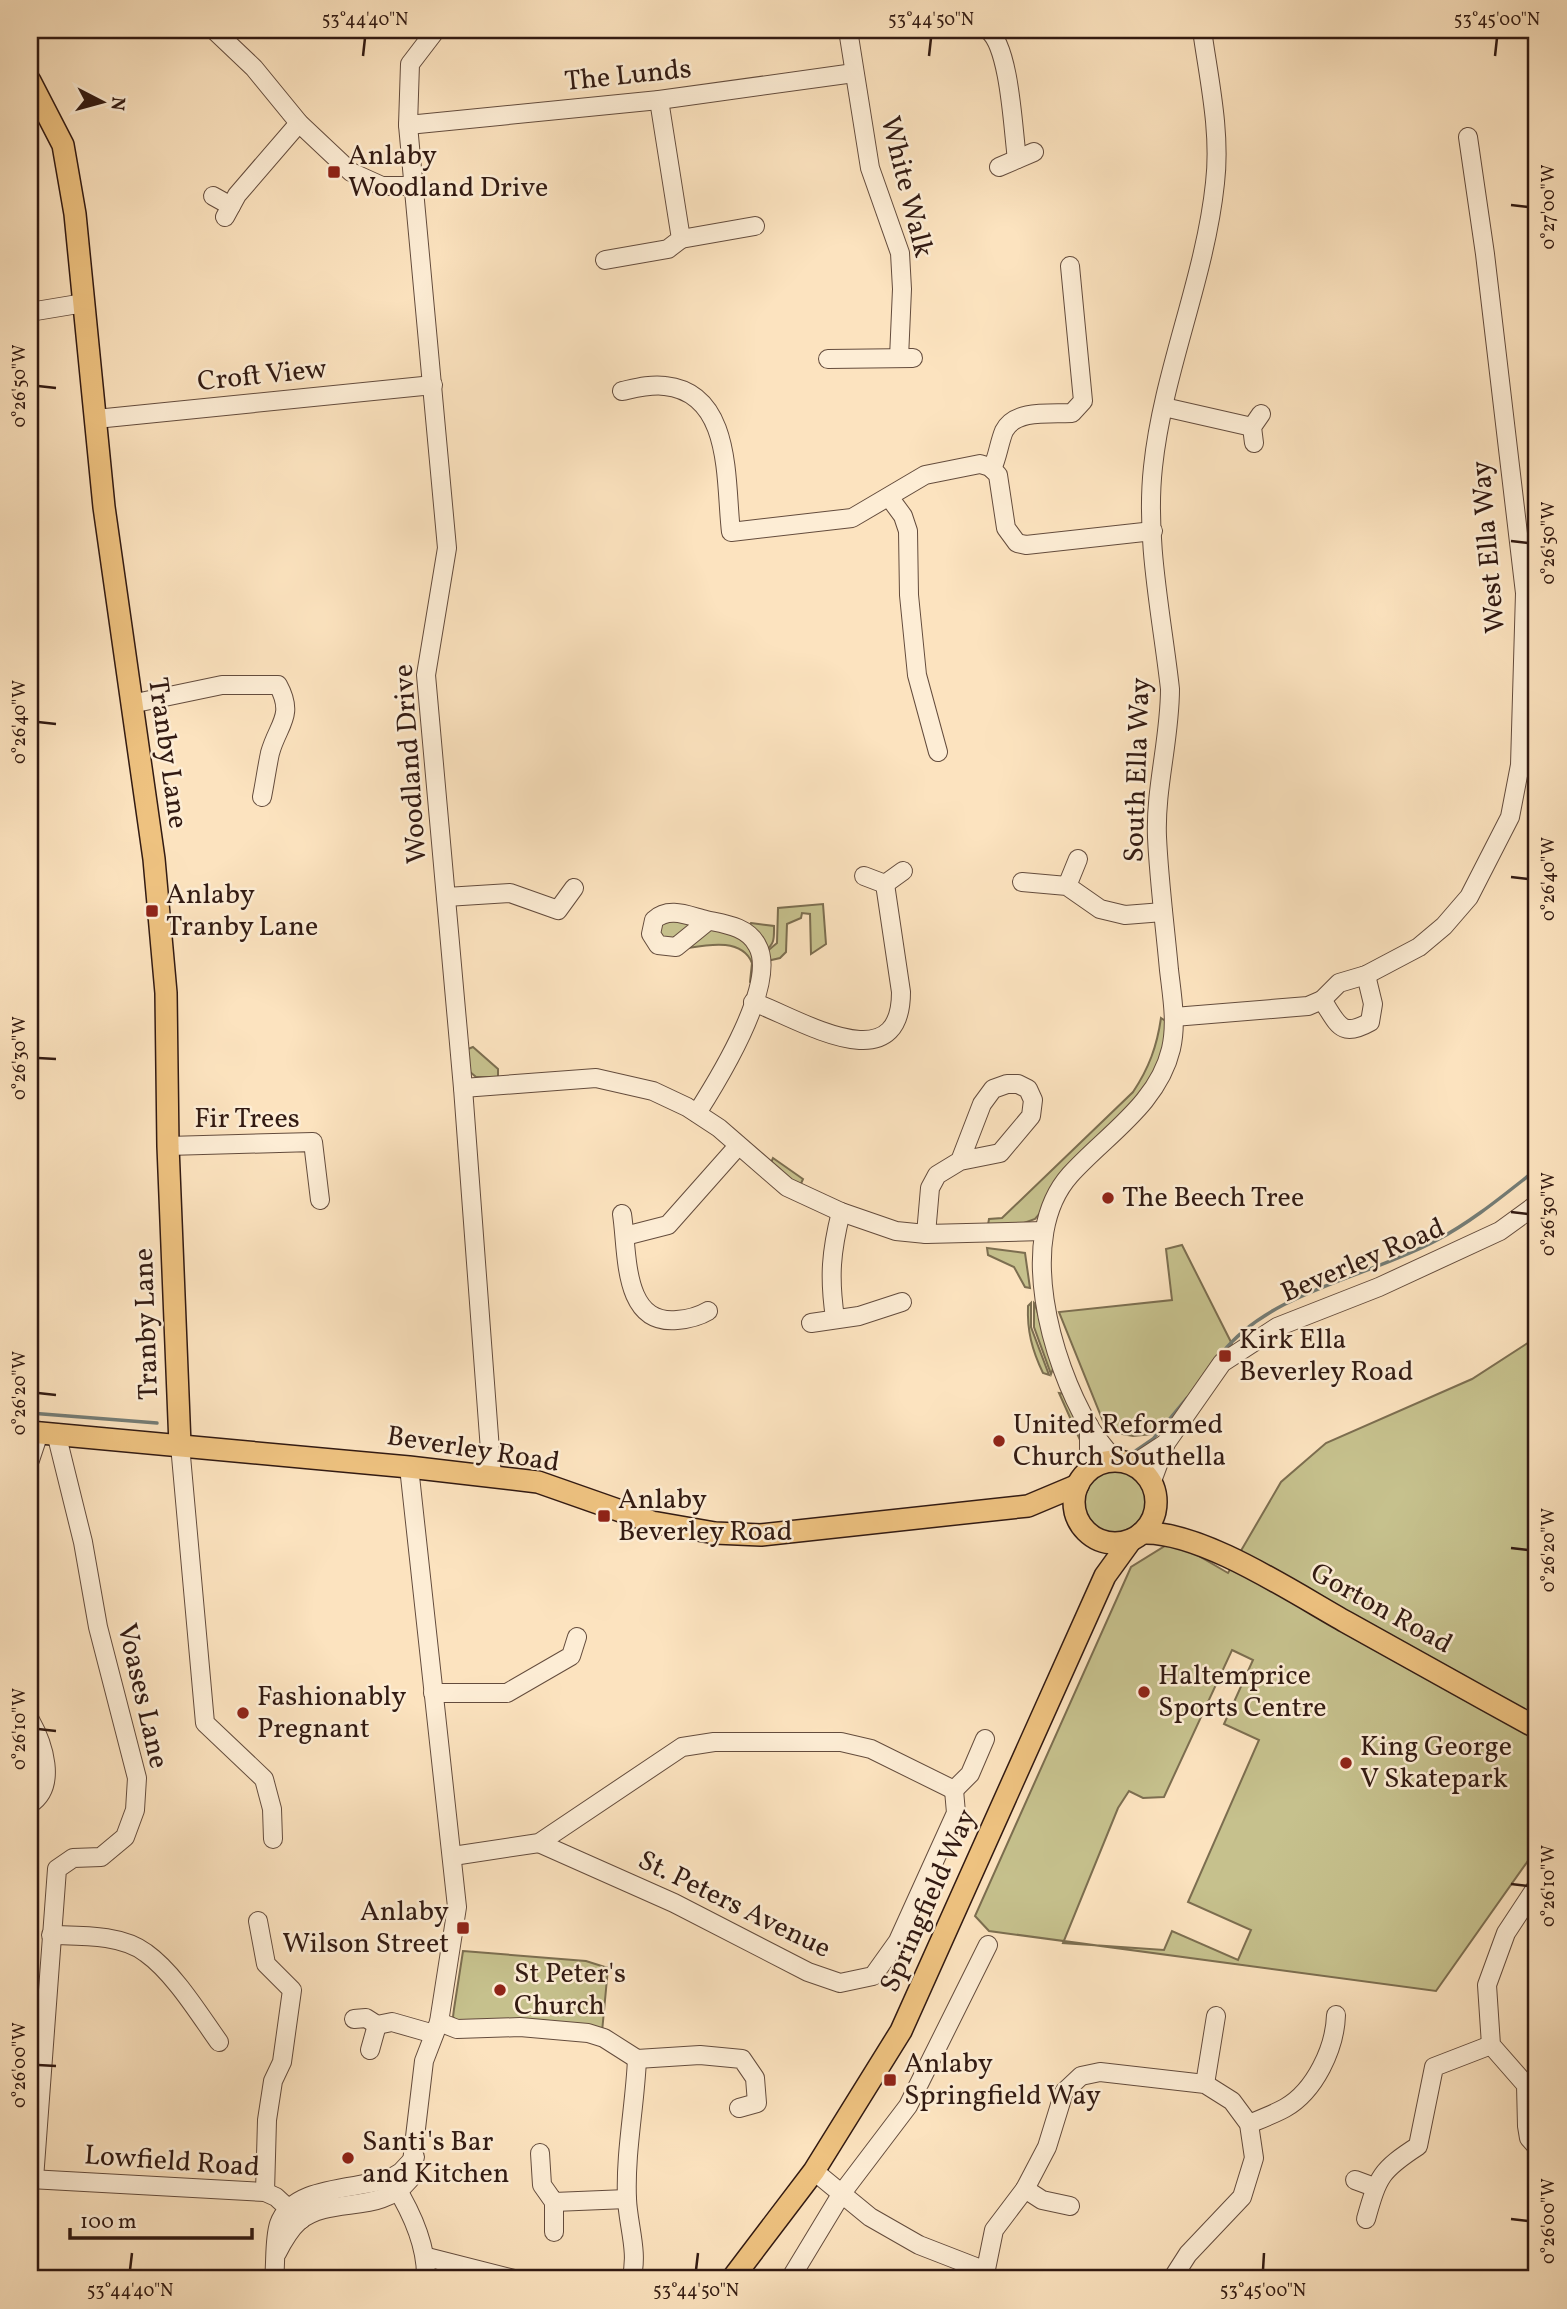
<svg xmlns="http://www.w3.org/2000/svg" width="1567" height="2309" viewBox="0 0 1567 2309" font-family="Vollkorn,serif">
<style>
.green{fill:#c6c18d;stroke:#7c6e50;stroke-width:2;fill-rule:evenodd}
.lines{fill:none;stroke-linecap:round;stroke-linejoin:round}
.stream{stroke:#747c75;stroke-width:3.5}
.minor-casing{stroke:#644c3d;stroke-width:20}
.major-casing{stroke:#321a12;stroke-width:24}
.minor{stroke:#fdedd5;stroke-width:18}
.major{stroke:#eec280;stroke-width:21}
.ticks{fill:none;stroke:#321a12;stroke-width:2.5}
.poi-dot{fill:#8f2418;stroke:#fdedd5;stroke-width:2.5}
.labels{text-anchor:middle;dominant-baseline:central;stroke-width:5;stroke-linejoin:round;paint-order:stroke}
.street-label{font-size:28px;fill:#321a12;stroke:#fdedd5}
.poi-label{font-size:28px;fill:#321a12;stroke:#fdedd5;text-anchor:start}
.neatline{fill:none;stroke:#321a12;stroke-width:2.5}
.ticks-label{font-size:18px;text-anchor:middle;fill:#321a12}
</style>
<rect width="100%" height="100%" fill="#fce3bf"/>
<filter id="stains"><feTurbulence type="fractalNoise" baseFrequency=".00286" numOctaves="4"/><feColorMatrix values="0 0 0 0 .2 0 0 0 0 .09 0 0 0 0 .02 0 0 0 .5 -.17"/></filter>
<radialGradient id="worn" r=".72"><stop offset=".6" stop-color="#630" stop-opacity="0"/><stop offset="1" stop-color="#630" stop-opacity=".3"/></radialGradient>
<g class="green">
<path d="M823 904 826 944 811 954 810 914 802 913 801 918 787 924 786 952 780 958 767 961 765 953 777 943 778 908Z"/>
<path d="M664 918 693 924 676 942 658 939 657 923Z"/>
<path d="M751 923 774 926C774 937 775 945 765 950L749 928Z"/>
<path d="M709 928 727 929 752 946 755 985 750 982 752 963C741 936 703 946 681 949Z"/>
<path d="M1161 1018 1170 1024 1157 1079 1035 1219 1024 1223 988 1225 989 1219 1002 1218 1133 1092C1149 1068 1157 1046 1161 1018Z"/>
<path d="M473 1047 498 1069V1077H476L469 1071 468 1049Z"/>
<path d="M773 1158 803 1179 800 1186 770 1165Z"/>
<path d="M1182 1245 1232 1344 1217 1355 1163 1433 1133 1436 1107 1431 1059 1312 1172 1300 1166 1249Z"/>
<path d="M987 1248 1025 1253 1030 1288 1025 1287 1014 1267 988 1255Z"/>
<path d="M1031 1303V1327L1049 1375 1043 1373C1032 1350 1027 1331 1028 1306Z"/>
<path d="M1034 1303C1037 1306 1049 1354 1054 1366L1051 1374 1034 1327Z"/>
<path d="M1537 1337V1848L1436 1991 989 1931 975 1916 1131 1567 1173 1541 1228 1573 1281 1482 1326 1443 1472 1379ZM1232 1650 1253 1660 1224 1724 1259 1740 1188 1902 1251 1930 1238 1960 1172 1931 1164 1950 1063 1943 1118 1808 1129 1791 1143 1798 1164 1797Z"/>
<path d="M1059 1393 1066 1394 1086 1438 1080 1440Z"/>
<circle cx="1116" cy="1503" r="33"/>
<path d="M463 1951 586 1961 608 1968 602 2032 458 2022 453 2017 454 2009Z"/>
</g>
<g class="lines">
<g class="stream">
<path d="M1222 1353C1271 1291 1369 1277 1437 1240 1473 1221 1505 1194 1537 1169"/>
<path d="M30 1413 157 1423"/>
<path d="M1134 1452 1153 1439 1187 1398"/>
</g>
<defs>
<g id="minor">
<path d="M214 30 254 68 299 123 351 172 382 186H414"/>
<path d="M436 30 410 64 408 125 447 548 426 675 463 1088 492 1477"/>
<path d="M848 30 870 168 900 253 902 289 899 358"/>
<path d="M988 30C1010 47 1013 131 1017 159"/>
<path d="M408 125 659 100 854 73"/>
<path d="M999 167 1034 152"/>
<path d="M213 196 231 206"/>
<path d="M225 217 237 195 299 123"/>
<path d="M681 239 755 226"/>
<path d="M605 260 668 249 681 239 659 100"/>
<path d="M30 312 84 303"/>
<path d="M828 359 913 358"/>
<path d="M622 391C636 388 651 384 665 386 733 393 725 482 731 532L852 518 925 475 980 464 990 467 998 475 1006 528 1017 543 1026 545 1153 531"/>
<path d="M1164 407 1252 427"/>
<path d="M96 419 433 385"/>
<path d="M1254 443 1252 427 1261 414"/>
<path d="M992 469C998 456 999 443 1004 431 1015 409 1051 414 1072 413L1083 401 1070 266"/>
<path d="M889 497 903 516 908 531 909 595 917 675 938 752"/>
<path d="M131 704 222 685H278C295 716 278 724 270 753 267 767 265 782 262 797"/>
<path d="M864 876 885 884 903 871"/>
<path d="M1022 882 1067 886 1100 909 1125 915 1163 912"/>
<path d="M1067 886 1078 859"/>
<path d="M446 897 510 893 558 910 574 888"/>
<path d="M1322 1000C1338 1023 1340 1039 1370 1022L1373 1004 1366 975"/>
<path d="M753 1002C796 1017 901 1085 901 992L885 884"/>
<path d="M1174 1017 1308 1006 1322 1000 1339 983 1366 975 1419 947 1444 926 1469 897 1510 817 1520 765 1525 593 1485 254 1468 137"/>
<path d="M463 1088 596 1078 653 1091 687 1107 719 1128 787 1187 841 1212 896 1231 926 1234 1043 1231"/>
<path d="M697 1113C718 1080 779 982 757 945 747 926 724 924 706 920 689 916 669 906 654 920L651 934 658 945 676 947 708 921"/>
<path d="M168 1146 313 1142 320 1200"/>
<path d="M622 1214C628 1253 622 1325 677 1320 689 1319 698 1317 708 1311"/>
<path d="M926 1234 930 1188 937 1175 960 1161 982 1104 993 1089 1007 1084H1018L1028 1089 1033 1100 1031 1116 1000 1153 960 1161"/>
<path d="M625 1236 668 1225 738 1146"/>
<path d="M835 1318C829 1277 831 1252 841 1212"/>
<path d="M811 1323 859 1316 902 1302"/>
<path d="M1089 1425V1470"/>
<path d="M180 1445 205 1723 264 1779 272 1809 273 1839"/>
<path d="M30 1460 39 1433"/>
<path d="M1114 1460C1106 1449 1096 1438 1089 1426 1051 1362 1015 1237 1070 1175 1106 1135 1158 1104 1171 1049 1177 1023 1172 996 1169 970 1165 926 1159 881 1157 837 1155 788 1170 739 1170 689 1162 617 1145 540 1153 467 1163 371 1205 279 1215 183 1221 132 1209 80 1202 30"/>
<path d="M1134 1464 1166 1443"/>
<path d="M1152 1481 1166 1443 1222 1363 1277 1327 1379 1287 1500 1231 1537 1204"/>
<path d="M433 1693H507L571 1656 577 1637"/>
<path d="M30 1720C43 1743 58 1786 30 1804"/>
<path d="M539 1843 674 1903 808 1972 840 1983 873 1976 898 1941 956 1813 954 1790"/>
<path d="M453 1856 539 1843 682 1747 714 1742H841L871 1749 954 1790 970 1774 985 1739"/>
<path d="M1537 1886 1506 1933 1487 1985 1491 2045 1526 2085 1527 2126 1529 2138 1537 2147"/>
<path d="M258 1921 266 1964 292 1990 282 2062 273 2081 267 2120 265 2192"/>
<path d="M51 1935C80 1936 121 1934 146 1953 174 1973 199 2014 219 2042"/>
<path d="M354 2019 366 2018 377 2025 392 2022 434 2034"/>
<path d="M439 2022 457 2029 520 2027 588 2033 604 2038 637 2059"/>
<path d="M370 2050 377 2025"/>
<path d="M637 2059 700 2055 742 2059 755 2078 757 2103 739 2108"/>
<path d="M1205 2084 1216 2016"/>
<path d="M1249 2124C1261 2119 1274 2114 1285 2108 1315 2091 1335 2048 1336 2015"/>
<path d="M540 2153 542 2185 554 2202 627 2199"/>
<path d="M814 2171 870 2217 919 2245 986 2271"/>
<path d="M30 2179 265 2192 276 2197 301 2220"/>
<path d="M34 2179 57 1869 73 1858 101 1857 125 1837 135 1810 137 1778 98 1627 83 1542 56 1433"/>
<path d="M1355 2180 1374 2187"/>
<path d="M394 2184C412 2213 427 2246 426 2279"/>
<path d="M1025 2189 1042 2200 1070 2206"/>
<path d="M1366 2219C1378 2176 1381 2170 1418 2146L1434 2067 1491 2045"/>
<path d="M554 2232V2202"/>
<path d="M277 2253C283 2241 289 2230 299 2221 332 2195 380 2216 410 2179L424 2061 439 2022 457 1907 409 1467"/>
<path d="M427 2257 514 2279"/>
<path d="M274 2279C276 2262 274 2240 279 2224 292 2185 357 2190 391 2178L401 2172 415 2157"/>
<path d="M631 2279C639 2254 628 2225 627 2199 625 2152 635 2106 637 2059"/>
<path d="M790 2279 842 2193 908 2106 988 1945"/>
<path d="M984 2279 994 2230 1025 2189 1047 2147 1064 2092 1081 2076 1100 2072 1205 2084 1232 2101 1249 2124 1254 2158 1242 2197 1188 2254 1172 2279"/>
</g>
<g id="major">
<path d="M30 81 63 145 75 214 104 507 154 859 166 993 168 1146 180 1445"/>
<path d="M30 1432 409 1467 538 1482 652 1522 715 1533 761 1535 1028 1506 1078 1485"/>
<circle cx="1115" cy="1502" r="41"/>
<path d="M1142 1533C1200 1530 1294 1593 1346 1622 1409 1657 1473 1693 1537 1728"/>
<path d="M732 2279 814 2171 901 2031 1105 1576 1131 1540"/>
</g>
</defs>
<use href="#minor" class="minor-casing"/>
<use href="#major" class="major-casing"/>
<use href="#minor" class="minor"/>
<use href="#major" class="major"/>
</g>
<path class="ticks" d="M363 56 365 38M929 56 931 38M1495 56 1497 38M1511 205 1528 207M38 386 56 388M1511 541 1528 543M38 722 56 724M1511 877 1528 879M38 1058 56 1059M1511 1212 1528 1214M38 1393 56 1395M1511 1548 1528 1550M38 1729 56 1731M1511 1884 1528 1886M38 2065 56 2066M1511 2219 1528 2221M130 2270 132 2253M696 2270 698 2253M1263 2270 1264 2253"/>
<g class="poi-dot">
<rect x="327" y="165" width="14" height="14" rx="3.5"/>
<rect x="145" y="904" width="14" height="14" rx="3.5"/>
<circle cx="1108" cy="1198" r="7"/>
<rect x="1218" y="1349" width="14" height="14" rx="3.5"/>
<circle cx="999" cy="1441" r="7"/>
<rect x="597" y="1509" width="14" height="14" rx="3.5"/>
<circle cx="1144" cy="1692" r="7"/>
<circle cx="243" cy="1713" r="7"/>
<circle cx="1346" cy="1763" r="7"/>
<rect x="456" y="1921" width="14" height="14" rx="3.5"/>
<circle cx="500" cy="1990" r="7"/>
<rect x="883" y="2073" width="14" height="14" rx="3.5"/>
<circle cx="348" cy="2158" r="7"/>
</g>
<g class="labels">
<g class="street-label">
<text transform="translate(628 76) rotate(-6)">The Lunds</text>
<text transform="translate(906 187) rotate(76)">White Walk</text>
<text transform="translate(262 376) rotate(-6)">Croft View</text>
<text transform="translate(1489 547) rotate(-95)">West Ella Way</text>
<text transform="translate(167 753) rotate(82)">Tranby Lane</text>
<text transform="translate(411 764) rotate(-94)">Woodland Drive</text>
<text transform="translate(1138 770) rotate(-88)">South Ella Way</text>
<text x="247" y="1119">Fir Trees</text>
<text transform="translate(1363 1261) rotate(-23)">Beverley Road</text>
<text transform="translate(147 1324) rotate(-92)">Tranby Lane</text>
<text transform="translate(473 1450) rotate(9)">Beverley Road</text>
<text transform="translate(1381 1609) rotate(29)">Gorton Road</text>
<text transform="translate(142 1696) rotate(77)">Voases Lane</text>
<text transform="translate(929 1901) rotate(-66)">Springfield Way</text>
<text transform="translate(734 1905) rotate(26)">St. Peters Avenue</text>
<text transform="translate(172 2162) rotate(4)">Lowfield Road</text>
</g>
<g class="poi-label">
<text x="348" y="156">Anlaby<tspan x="348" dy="32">Woodland Drive</tspan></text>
<text x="166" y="895">Anlaby<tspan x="166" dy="32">Tranby Lane</tspan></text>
<text x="1122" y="1198">The Beech Tree</text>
<text x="1239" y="1340">Kirk Ella<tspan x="1239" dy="32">Beverley Road</tspan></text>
<text x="1013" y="1425">United Reformed<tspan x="1013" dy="32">Church Southella</tspan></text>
<text x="618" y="1500">Anlaby<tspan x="618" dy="32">Beverley Road</tspan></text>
<text x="1158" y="1676">Haltemprice<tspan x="1158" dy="32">Sports Centre</tspan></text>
<text x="257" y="1697">Fashionably<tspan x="257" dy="32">Pregnant</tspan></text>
<text x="1360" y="1747">King George<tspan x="1360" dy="32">V Skatepark</tspan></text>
<text x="449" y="1912" text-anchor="end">Anlaby<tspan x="449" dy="32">Wilson Street</tspan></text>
<text x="514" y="1974">St Peter's<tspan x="514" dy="32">Church</tspan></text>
<text x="904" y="2064">Anlaby<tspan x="904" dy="32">Springfield Way</tspan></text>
<text x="362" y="2142">Santi's Bar<tspan x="362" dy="32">and Kitchen</tspan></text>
</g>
</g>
<rect width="1567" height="2309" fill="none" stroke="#fce3bf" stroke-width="77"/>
<g transform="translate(102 102) rotate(96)" stroke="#fdedd5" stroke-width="5" paint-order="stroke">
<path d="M0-5L12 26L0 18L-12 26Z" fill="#321a12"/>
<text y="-10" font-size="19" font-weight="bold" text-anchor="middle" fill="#321a12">N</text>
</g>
<path d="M70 2228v10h182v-10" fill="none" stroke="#321a12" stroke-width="3.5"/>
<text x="80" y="2228" font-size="21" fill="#321a12" stroke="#fdedd5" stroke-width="5" paint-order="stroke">100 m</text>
<rect x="38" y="38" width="1490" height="2232" class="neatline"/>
<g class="ticks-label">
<text x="365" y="25">53°44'40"N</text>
<text x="931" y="25">53°44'50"N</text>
<text x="1497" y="25">53°45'00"N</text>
<text transform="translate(1548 207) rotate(-90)" y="6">0°27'00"W</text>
<text transform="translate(19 386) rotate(-90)" y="6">0°26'50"W</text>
<text transform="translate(1548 543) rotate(-90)" y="6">0°26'50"W</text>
<text transform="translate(19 722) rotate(-90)" y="6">0°26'40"W</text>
<text transform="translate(1548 879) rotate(-90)" y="6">0°26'40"W</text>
<text transform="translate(19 1058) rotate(-90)" y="6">0°26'30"W</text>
<text transform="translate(1548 1214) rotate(-90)" y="6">0°26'30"W</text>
<text transform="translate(19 1393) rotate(-90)" y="6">0°26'20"W</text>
<text transform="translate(1548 1550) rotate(-90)" y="6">0°26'20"W</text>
<text transform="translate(19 1729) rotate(-90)" y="6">0°26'10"W</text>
<text transform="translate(1548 1886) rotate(-90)" y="6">0°26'10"W</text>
<text transform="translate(19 2065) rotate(-90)" y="6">0°26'00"W</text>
<text transform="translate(1548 2221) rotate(-90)" y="6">0°26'00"W</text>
<text x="130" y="2296">53°44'40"N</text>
<text x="696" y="2296">53°44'50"N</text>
<text x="1263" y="2296">53°45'00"N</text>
</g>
<rect width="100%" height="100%" filter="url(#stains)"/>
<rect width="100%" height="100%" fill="url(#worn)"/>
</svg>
